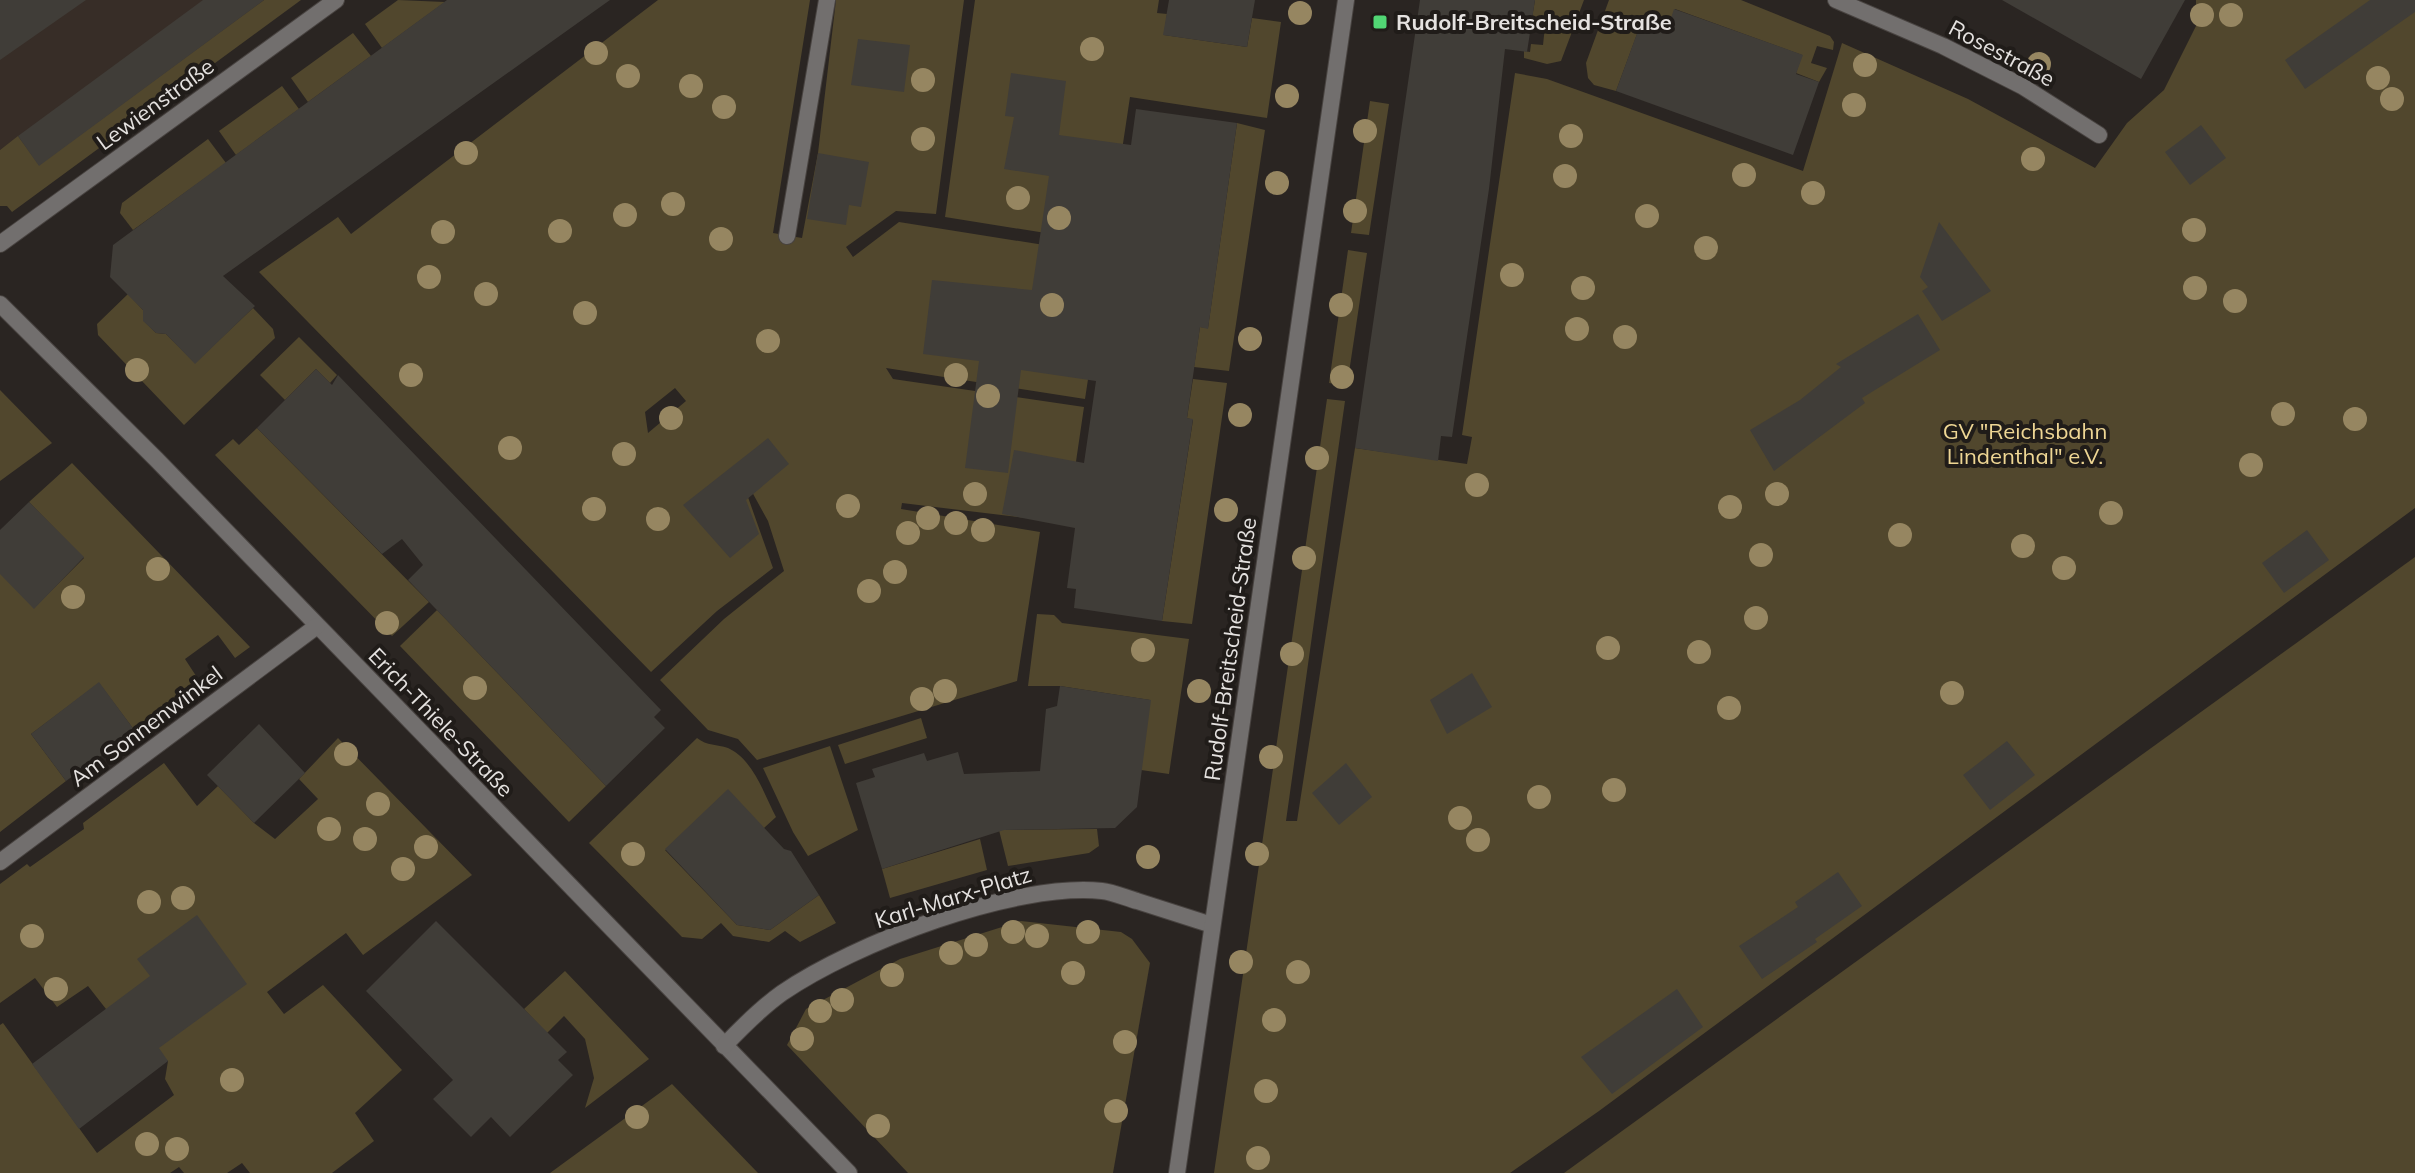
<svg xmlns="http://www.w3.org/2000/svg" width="2415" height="1173" viewBox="0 0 2415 1173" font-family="Mulish,sans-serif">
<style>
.built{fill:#372d27}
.green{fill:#51472d;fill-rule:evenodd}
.building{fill:#403d38}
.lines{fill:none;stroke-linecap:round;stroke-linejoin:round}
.lane-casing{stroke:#484340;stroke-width:18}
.street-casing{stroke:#484340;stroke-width:18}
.lane{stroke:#726f6e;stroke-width:16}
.street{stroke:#726f6e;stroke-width:16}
.tree{fill:#968661}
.poi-dot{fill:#51d674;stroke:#201c19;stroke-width:3}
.labels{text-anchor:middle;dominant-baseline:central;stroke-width:8;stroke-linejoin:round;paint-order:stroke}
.poi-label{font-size:22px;font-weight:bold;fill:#e5e2e0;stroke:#201c19;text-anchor:start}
.street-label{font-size:22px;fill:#e5e2e0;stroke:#201c19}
.park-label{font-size:22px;fill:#eed694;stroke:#201c19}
</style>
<rect width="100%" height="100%" fill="#2a2522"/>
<path class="built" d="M0 0H264L39 166 18 137 0 150Z"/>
<g class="green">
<path d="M264 0H301L12 212 7 206H0V150L18 136 39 165Z"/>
<path d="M398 0 445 2 382 48 365 24Z"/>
<path d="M658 0H810L773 233 802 238 818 153 836 0H964L936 214 896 211 846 247 853 257 899 222 1107 255 1085 399 886 368 893 379 1084 407 1067 523 902 503 901 509 1040 532 1017 681 757 760 738 739 708 730 660 680 724 619 784 571 768 521 736 463 773 568 717 611 651 672 259 272 338 217 351 234ZM675 388 686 401 648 433 645 412Z"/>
<path d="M975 0H1159L1157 13 1167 14 1164 35 1247 47 1252 18 1281 22 1267 118 1130 97 1108 243 945 217Z"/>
<path d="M1535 0H1584L1561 61 1547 64 1524 58V51L1530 52 1531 44 1543 45 1545 26 1531 24Z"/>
<path d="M1609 0H1741L1830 36 1834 42 1833 50 1817 46 1811 63 1827 68 1819 82 1796 73 1802 55 1675 9 1668 27 1643 18 1616 91 1594 85 1588 78 1586 63Z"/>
<path d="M2196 0H2415V508L1599 1111 1510 1173H1214L1327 399 1345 401 1286 821H1297L1355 448 1467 464 1472 437 1462 435 1515 73 1547 79 1803 171 1842 43 1968 99 2095 168 2127 123 2164 90 2196 26Z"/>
<path d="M353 33 371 56 308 102 291 78Z"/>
<path d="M282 86 299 109 236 155 219 131Z"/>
<path d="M1370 101 1389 104 1369 235 1351 233Z"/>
<path d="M1237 123 1265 130 1229 371 1194 367 1200 327 1208 328Z"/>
<path d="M208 139 226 163 133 230 120 213 122 203Z"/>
<path d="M1348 250 1367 253 1347 386 1329 383Z"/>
<path d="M128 294 143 310 144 321 156 333 166 334 195 363 253 308 273 329 275 338 184 425 98 335 97 324Z"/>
<path d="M299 337 337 375 330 383 316 369 285 400 260 375Z"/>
<path d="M1193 379 1227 383 1192 624 1162 621 1193 420 1187 418Z"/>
<path d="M0 390 52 443 0 481Z"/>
<path d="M257 428 429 602 392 636 215 455 233 439 239 445Z"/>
<path d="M72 463 250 647 235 658 218 635 185 659 200 682 135 731 99 683 31 734 66 781 0 832V572L34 608 84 558 29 502Z"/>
<path d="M2415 557V1173H1564Z"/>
<path d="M437 610 606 786 569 822 400 646Z"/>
<path d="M1037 614 1054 615 1062 623 1189 639 1169 774 1141 770 1150 700 1060 686H1028Z"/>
<path d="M921 718 927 738 845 764 838 745Z"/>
<path d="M338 738 472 875 363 955 346 933 267 992 284 1014 323 985 402 1070 355 1113 374 1141 332 1173H250L242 1163 227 1173H184L179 1167 170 1173H0V1025L3 1023 97 1153 174 1095 165 1079 168 1061 106 1009 88 986 57 1007 35 978 0 1003V884L27 864 30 867 84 829 83 823 164 763 197 806 218 786 254 823 275 839 318 799 299 779Z"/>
<path d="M697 738C707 746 717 744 728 748 753 759 764 794 776 817L764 828 665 850 737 925 770 930 819 895 836 923 800 942 785 931 769 942 733 936 721 923 702 939 682 937 589 843Z"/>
<path d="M830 746 858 830 808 856 793 832 763 768Z"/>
<path d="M1097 829 1099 846 1089 853 1008 866 999 830Z"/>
<path d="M980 839 987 870 890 898 882 869Z"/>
<path d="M1021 921 1121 932 1132 939 1150 963 1113 1173H908L787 1045 806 1009 900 959Z"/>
<path d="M565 971 649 1059 585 1108 594 1078 585 1039 564 1016 547 1033 524 1009Z"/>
<path d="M672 1084 758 1173H550Z"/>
</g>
<g class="building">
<path d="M0 0H86L0 60Z"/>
<path d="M203 0H264L39 166 18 136Z"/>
<path d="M447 0H610L223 276 255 306 195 364 166 334 156 333 143 321V310L110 277 113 245Z"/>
<path d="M1169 0H1255L1247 47 1163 35Z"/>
<path d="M1420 0H1535L1527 52 1505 49 1489 189 1452 437 1441 436 1438 461 1355 448Z"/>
<path d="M2002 0H2185L2141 79Z"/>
<path d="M2370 0H2415V12L2305 89 2285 60Z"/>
<path d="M1674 9 1803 55 1796 74 1819 82 1793 155 1616 91 1643 17 1668 27Z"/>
<path d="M858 39 910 45 904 92 851 85Z"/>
<path d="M1011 73 1066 81 1059 135 1131 145 1136 109 1237 123 1208 329 1200 327 1187 418 1193 419 1162 621 1074 608 1076 589 1067 588 1075 528 1002 514 1014 450 1084 463 1096 381 1021 370 1008 473 965 468 979 361 923 354 932 280 1032 290 1049 176 1004 169 1014 117 1005 116Z"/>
<path d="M2201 125 2226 158 2190 185 2165 152Z"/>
<path d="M818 153 869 162 861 207 849 205 846 225 807 219Z"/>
<path d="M1939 222 1991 291 1942 321 1922 291 1928 287 1920 277Z"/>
<path d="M1918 314 1940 350 1862 398 1865 403 1774 471 1750 430 1800 400 1841 367 1836 364Z"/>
<path d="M316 369 332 385 338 375 661 710 654 717 665 728 606 786 408 580 423 565 402 539 382 554 257 428Z"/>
<path d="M768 438 789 464 746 500 759 534 730 558 683 505Z"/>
<path d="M29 502 84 557 34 609 0 574V530Z"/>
<path d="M2307 530 2329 560 2284 593 2262 563Z"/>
<path d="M1472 673 1492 707 1447 734 1430 700Z"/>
<path d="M99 682 135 731 66 781 31 734Z"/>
<path d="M1060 686 1151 700 1137 807 1115 828 1004 830 882 869 856 783 875 777 872 769 924 753 927 761 958 752 964 774 1040 771 1046 709 1057 706Z"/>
<path d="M259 724 305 773 254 823 207 775Z"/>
<path d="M2007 741 2035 775 1990 810 1963 775Z"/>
<path d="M1346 763 1372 797 1339 825 1312 793Z"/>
<path d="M728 789 784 849 791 851 819 895 770 930 737 925 665 849Z"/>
<path d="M1838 872 1862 906 1815 939 1817 942 1762 979 1739 946 1798 907 1795 902Z"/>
<path d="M197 915 247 984 159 1048 168 1061 79 1129 32 1064 150 976 137 959Z"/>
<path d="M436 921 567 1052 558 1060 573 1075 510 1137 491 1117 471 1137 433 1099 453 1080 366 991Z"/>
<path d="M1677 989 1703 1027 1612 1094 1581 1057Z"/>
</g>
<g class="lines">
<defs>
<path id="lane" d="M787 236 827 0"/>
<g id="street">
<path d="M1836 0 1943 46 2022 86 2099 135"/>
<path d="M0 244 336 0"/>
<path d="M0 304 157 460 849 1173"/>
<path d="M0 862 317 626"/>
<path d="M724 1046C742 1027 761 1008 782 993 855 943 1014 882 1102 891 1113 892 1126 898 1137 901 1162 909 1187 917 1212 925"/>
<path d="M1177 1173 1346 0"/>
</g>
</defs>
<use href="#lane" class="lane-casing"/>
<use href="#street" class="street-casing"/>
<use href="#lane" class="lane"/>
<use href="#street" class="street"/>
</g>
<g class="tree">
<circle cx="1300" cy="13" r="12"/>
<circle cx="2202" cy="15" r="12"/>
<circle cx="2231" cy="15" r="12"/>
<circle cx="1092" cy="49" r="12"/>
<circle cx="596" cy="53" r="12"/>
<circle cx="2039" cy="64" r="12"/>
<circle cx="1865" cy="65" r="12"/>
<circle cx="628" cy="76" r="12"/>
<circle cx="2378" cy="78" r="12"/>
<circle cx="923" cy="80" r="12"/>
<circle cx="691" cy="86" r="12"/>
<circle cx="1287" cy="96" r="12"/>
<circle cx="2392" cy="99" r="12"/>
<circle cx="1854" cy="105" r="12"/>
<circle cx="724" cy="107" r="12"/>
<circle cx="1365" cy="131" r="12"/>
<circle cx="1571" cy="136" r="12"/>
<circle cx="923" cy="139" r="12"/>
<circle cx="466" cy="153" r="12"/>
<circle cx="2033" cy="159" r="12"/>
<circle cx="1744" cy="175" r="12"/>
<circle cx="1565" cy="176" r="12"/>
<circle cx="1277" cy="183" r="12"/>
<circle cx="1813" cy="193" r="12"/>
<circle cx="1018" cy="198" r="12"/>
<circle cx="673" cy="204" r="12"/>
<circle cx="1355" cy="211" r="12"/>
<circle cx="625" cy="215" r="12"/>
<circle cx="1647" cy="216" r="12"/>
<circle cx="1059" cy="218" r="12"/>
<circle cx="2194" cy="230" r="12"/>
<circle cx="560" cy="231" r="12"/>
<circle cx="443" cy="232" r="12"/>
<circle cx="721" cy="239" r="12"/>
<circle cx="1706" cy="248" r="12"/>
<circle cx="1512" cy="275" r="12"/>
<circle cx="429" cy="277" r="12"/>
<circle cx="1583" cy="288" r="12"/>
<circle cx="2195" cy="288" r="12"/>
<circle cx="486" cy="294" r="12"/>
<circle cx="2235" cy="301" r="12"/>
<circle cx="1052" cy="305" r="12"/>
<circle cx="1341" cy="305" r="12"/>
<circle cx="585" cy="313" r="12"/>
<circle cx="1577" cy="329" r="12"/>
<circle cx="1625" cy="337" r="12"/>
<circle cx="1250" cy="339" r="12"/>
<circle cx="768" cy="341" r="12"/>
<circle cx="137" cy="370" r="12"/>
<circle cx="411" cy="375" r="12"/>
<circle cx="956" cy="375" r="12"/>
<circle cx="1342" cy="377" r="12"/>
<circle cx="988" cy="396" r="12"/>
<circle cx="2283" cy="414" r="12"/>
<circle cx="1240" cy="415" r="12"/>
<circle cx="671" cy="418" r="12"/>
<circle cx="2355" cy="419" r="12"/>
<circle cx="510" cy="448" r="12"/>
<circle cx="624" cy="454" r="12"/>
<circle cx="1317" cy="458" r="12"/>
<circle cx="2251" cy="465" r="12"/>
<circle cx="1477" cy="485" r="12"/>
<circle cx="975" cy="494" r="12"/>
<circle cx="1777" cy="494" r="12"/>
<circle cx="848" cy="506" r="12"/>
<circle cx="1730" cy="507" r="12"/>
<circle cx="594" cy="509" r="12"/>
<circle cx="1226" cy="510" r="12"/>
<circle cx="2111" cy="513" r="12"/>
<circle cx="928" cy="518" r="12"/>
<circle cx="658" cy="519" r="12"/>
<circle cx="956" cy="523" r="12"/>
<circle cx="983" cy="530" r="12"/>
<circle cx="908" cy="533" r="12"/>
<circle cx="1900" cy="535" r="12"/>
<circle cx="2023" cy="546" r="12"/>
<circle cx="1761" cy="555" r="12"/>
<circle cx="1304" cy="558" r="12"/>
<circle cx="2064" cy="568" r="12"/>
<circle cx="158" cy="569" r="12"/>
<circle cx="895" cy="572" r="12"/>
<circle cx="869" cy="591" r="12"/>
<circle cx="73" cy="597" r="12"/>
<circle cx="1756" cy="618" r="12"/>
<circle cx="387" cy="623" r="12"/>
<circle cx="1608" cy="648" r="12"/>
<circle cx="1143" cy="650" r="12"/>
<circle cx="1699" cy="652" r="12"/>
<circle cx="1292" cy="654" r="12"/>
<circle cx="475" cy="688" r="12"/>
<circle cx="945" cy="691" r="12"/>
<circle cx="1199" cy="691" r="12"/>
<circle cx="1952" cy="693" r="12"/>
<circle cx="922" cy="699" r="12"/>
<circle cx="1729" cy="708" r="12"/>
<circle cx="346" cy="754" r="12"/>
<circle cx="1271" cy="757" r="12"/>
<circle cx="1614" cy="790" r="12"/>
<circle cx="1539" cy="797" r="12"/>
<circle cx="378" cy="804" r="12"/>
<circle cx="1460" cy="818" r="12"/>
<circle cx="329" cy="829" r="12"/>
<circle cx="365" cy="839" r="12"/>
<circle cx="1478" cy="840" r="12"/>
<circle cx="426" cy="847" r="12"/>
<circle cx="633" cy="854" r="12"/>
<circle cx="1257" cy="854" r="12"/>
<circle cx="1148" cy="857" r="12"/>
<circle cx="403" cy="869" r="12"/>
<circle cx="183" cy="898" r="12"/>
<circle cx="149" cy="902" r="12"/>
<circle cx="1013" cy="932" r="12"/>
<circle cx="1088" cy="932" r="12"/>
<circle cx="32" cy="936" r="12"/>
<circle cx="1037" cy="936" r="12"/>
<circle cx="976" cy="945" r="12"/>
<circle cx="951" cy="953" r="12"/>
<circle cx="1241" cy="962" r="12"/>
<circle cx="1298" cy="972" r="12"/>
<circle cx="1073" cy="973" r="12"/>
<circle cx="892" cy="975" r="12"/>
<circle cx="56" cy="989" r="12"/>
<circle cx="842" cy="1000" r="12"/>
<circle cx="820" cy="1011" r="12"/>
<circle cx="1274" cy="1020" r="12"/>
<circle cx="802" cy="1039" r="12"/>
<circle cx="1125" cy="1042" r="12"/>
<circle cx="232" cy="1080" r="12"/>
<circle cx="1266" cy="1091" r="12"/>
<circle cx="1116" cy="1111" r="12"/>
<circle cx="637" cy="1117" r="12"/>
<circle cx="878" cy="1126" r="12"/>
<circle cx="147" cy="1144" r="12"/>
<circle cx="177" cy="1149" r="12"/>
<circle cx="1258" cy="1158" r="12"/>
</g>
<rect class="poi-dot" x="1372" y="14" width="16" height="16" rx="4"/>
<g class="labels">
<g class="poi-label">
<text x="1396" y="22">Rudolf-Breitscheid-Straße</text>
</g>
<g class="street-label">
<text transform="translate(2002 53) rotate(28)">Rosestraße</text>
<text transform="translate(155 104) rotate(-36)">Lewienstraße</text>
<text transform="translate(1230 649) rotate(-82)">Rudolf-Breitscheid-Straße</text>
<text transform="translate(441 722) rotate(46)">Erich-Thiele-Straße</text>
<text transform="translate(146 726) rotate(-37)">Am Sonnenwinkel</text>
<text transform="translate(953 897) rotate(-17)">Karl-Marx-Platz</text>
</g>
<g class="park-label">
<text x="2025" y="431">GV "Reichsbahn<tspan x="2025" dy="25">Lindenthal" e.V.</tspan></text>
</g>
</g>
</svg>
